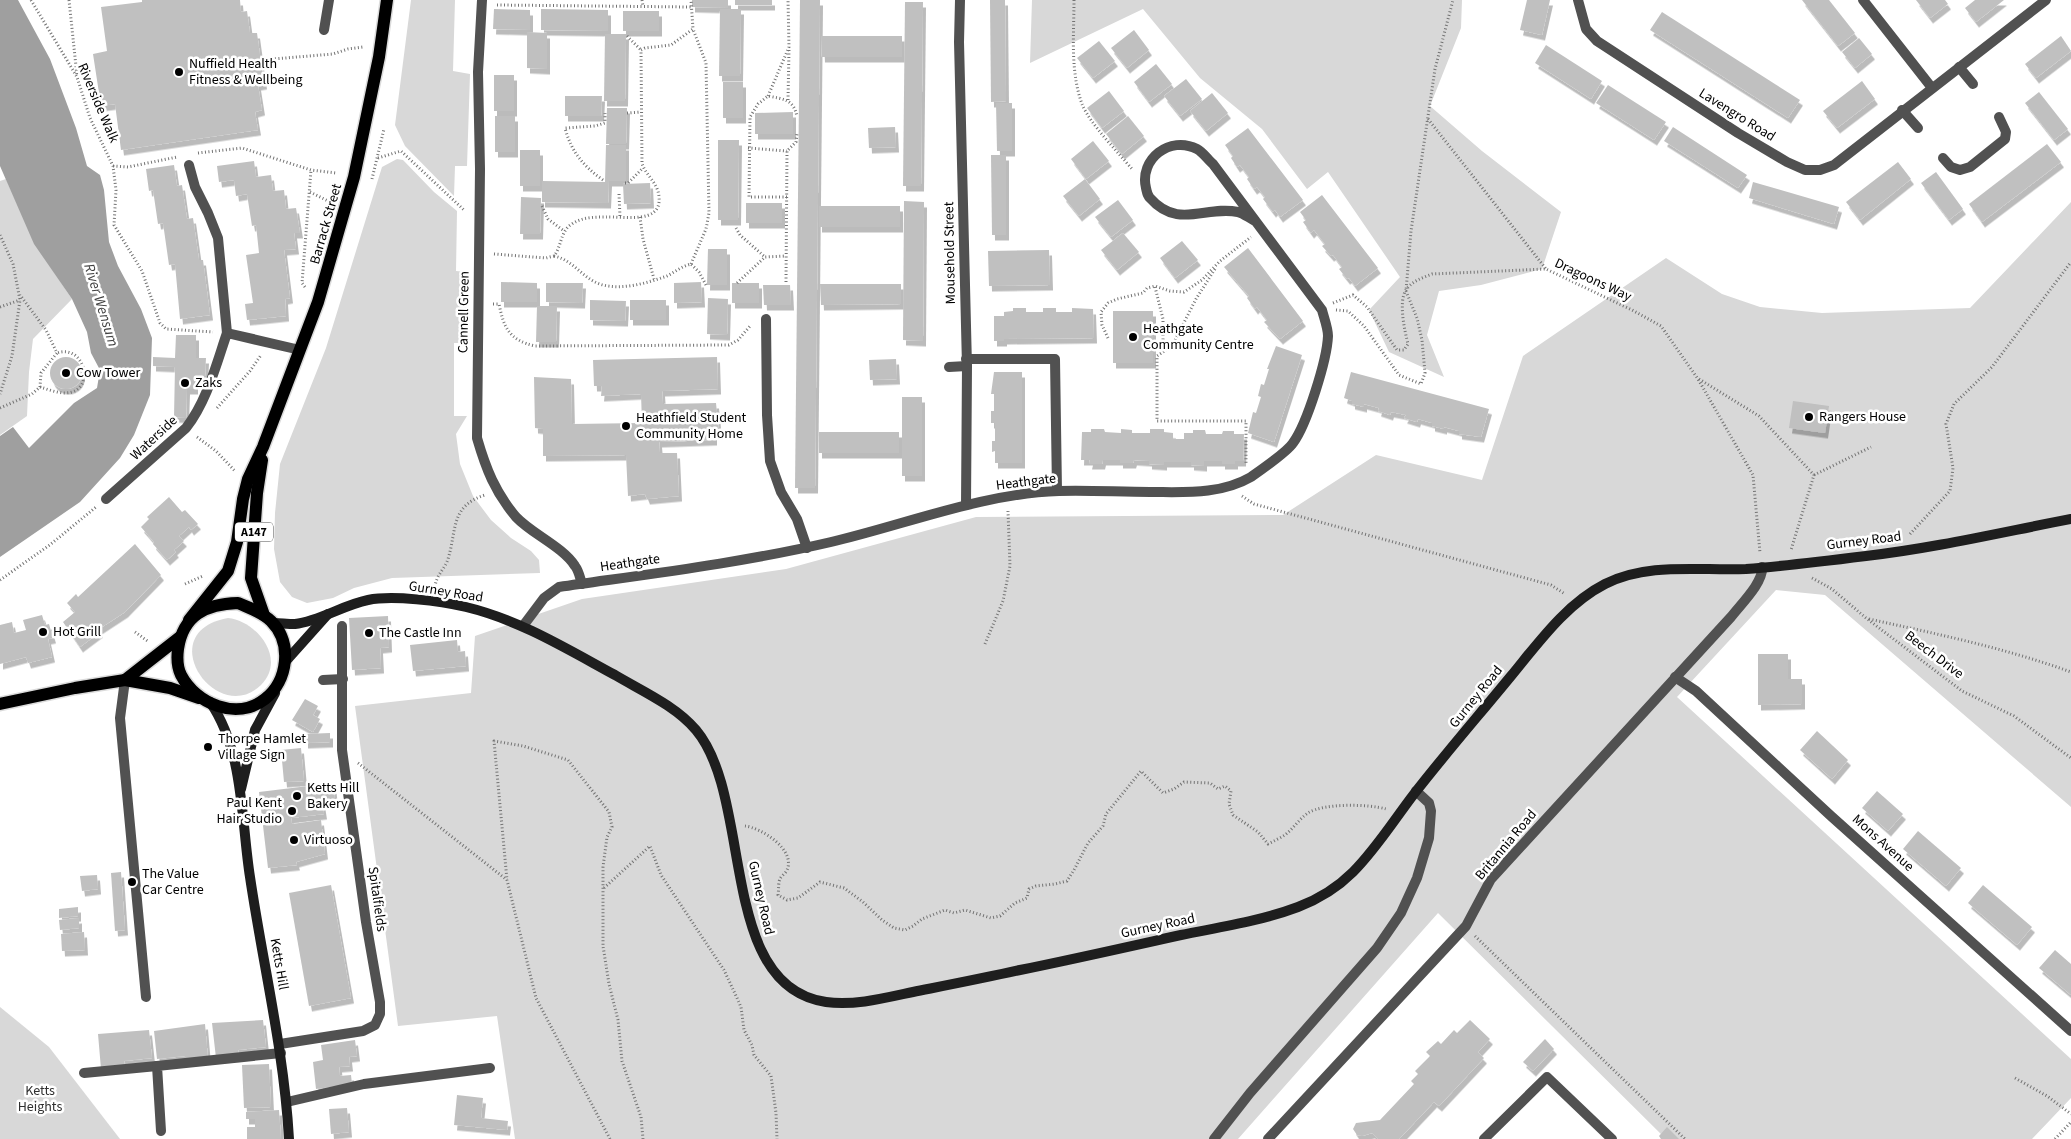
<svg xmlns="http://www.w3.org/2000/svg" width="2071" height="1139" viewBox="0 0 2071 1139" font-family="'Source Sans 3',sans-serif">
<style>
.green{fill:#d8d8d8}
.water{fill:#9f9f9f}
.building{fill:#c0c0c0;filter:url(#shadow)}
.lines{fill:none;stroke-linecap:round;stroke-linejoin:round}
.primary-casing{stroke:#dbdbdb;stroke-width:15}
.path{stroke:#737373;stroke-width:3;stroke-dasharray:1 2.5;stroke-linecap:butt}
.lane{stroke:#515151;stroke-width:10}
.street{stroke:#515151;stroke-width:10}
.secondary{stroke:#1e1e1e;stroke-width:10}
.primary{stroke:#000;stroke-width:12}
.poi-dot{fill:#000;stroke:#fff;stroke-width:2}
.labels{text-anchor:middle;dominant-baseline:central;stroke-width:5;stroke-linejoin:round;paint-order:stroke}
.shield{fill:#fff;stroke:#4c4c4c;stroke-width:1}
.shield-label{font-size:12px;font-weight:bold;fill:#000}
.poi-label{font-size:14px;fill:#000;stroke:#fff;text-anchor:start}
.street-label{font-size:14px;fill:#000;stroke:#fff}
.park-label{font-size:14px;fill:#2f2f2f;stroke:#fff}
.water-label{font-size:15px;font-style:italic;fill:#404040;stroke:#fff}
</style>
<defs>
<filter id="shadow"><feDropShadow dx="3" dy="5.5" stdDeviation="0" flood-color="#0004"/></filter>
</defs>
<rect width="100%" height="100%" fill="#fff"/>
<g class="green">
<path d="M411 0H455L453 71 470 74 467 166H455L454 196 405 146 395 125Z"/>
<path d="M1032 0H1462L1461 28 1430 106 1482 151 1561 212 1542 269 1481 285 1439 291 1427 335 1444 377 1389 352 1369 310 1400 277 1328 172 1307 189 1262 129 1200 78 1143 9 1030 63Z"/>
<path d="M397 159 403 160 434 192 457 211 456 271 467 272V343H454V416H467L456 434 460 464 473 496 491 520 511 538 531 551 539 560 540 573 392 578 354 588 333 598 307 603 292 597 280 582 274 549 275 513 280 464 326 348 382 167Z"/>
<path d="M6 179 35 244 72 299 33 339 29 372 27 416 0 435V181Z"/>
<path d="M2071 202V807L1825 595 1776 590 1677 697 2071 1059V1098L2032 1139H1666L1438 913 1238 1139H515L497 1016 398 1026 355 706 471 693 475 636 582 599 786 569 976 517 1283 515 1376 455 1482 480 1523 356 1666 258 1722 294 1760 307 1822 313 1970 308Z"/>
<path d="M228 618C257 621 287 659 261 685 217 728 150 632 228 618Z"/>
<path d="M0 1007 49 1047 120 1139H0Z"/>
</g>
<path class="water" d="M0 0H18L50 59 76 128 87 166 100 175 104 190 109 242 118 266 141 309 152 338 150 395 134 435 120 458 80 502 0 557V436L13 427 29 448 74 403 97 388 100 370 91 353 87 332 72 299 34 244 0 166Z"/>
<g class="building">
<path d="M142 0H240L241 12 247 11 250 33H257L264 84 258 85 262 110 255 112 258 130 121 150 115 104 101 106 93 54 107 51 101 7 142 2Z"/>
<path d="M692 0H728V8L692 7Z"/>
<rect x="735" y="0" width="37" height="5"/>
<path d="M800 0H820L815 488H795Z"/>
<path d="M990 0H1005L1006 101 991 102Z"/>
<path d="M1527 0H1550L1542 35 1520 30Z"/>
<path d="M1802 0H1829L1855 33 1838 46Z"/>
<path d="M1916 0H1945L1948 4 1930 18Z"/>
<path d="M1975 0H2004L1976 22 1965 8Z"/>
<path d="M905 2H923L921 186H903Z"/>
<path d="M494 9 530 10V30L493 29Z"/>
<path d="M541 9 608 10V31L541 30Z"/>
<path d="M720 9H741L740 76H719Z"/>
<rect x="623" y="11" width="36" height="20"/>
<path d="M1662 12 1800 100 1788 118 1650 30Z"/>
<path d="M1134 30 1149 50 1127 68 1111 48Z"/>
<path d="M527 32 547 33V69L527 68Z"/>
<path d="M605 34H626L625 101H604Z"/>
<path d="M821 36H902V57H822Z"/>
<path d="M2061 36 2071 51 2036 78 2025 64Z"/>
<path d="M1859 38 1872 54 1855 68 1842 52Z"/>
<path d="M1099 41 1115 61 1093 78 1077 58Z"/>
<path d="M1546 45 1602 81 1591 99 1535 63Z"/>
<path d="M1156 64 1172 84 1149 102 1134 82Z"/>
<rect x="494" y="75" width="20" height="36"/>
<path d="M1186 79 1202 99 1180 116 1164 96Z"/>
<path d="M1862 81 1875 99 1837 128 1823 111Z"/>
<rect x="723" y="82" width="20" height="36"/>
<path d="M1608 85 1666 122 1654 140 1596 103Z"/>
<path d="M1109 91 1124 111 1102 128 1087 108Z"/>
<path d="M2039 92 2068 129 2054 140 2025 103Z"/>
<path d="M1212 93 1228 113 1206 131 1190 111Z"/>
<path d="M565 96H602L601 116H565Z"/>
<path d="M996 103H1012V151H997Z"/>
<path d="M607 108H627L626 144H606Z"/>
<path d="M793 112V134H755V113Z"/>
<rect x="495" y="116" width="20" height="36"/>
<path d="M1128 116 1144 136 1122 154 1106 134Z"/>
<path d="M895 127 896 147 869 148 868 128Z"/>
<path d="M1673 127 1747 175 1738 188 1664 141Z"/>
<path d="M1248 128 1303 200 1280 217 1275 210 1273 212 1263 199 1265 197 1257 187 1254 189 1247 179 1249 177 1240 165 1237 167 1231 158 1233 156 1225 145Z"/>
<path d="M718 140H739L738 220H718Z"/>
<path d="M1093 141 1109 161 1086 179 1071 159Z"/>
<path d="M2047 144 2061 162 1982 222 1969 204Z"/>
<path d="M606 145H626V181H609L608 203 542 202V181L605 182Z"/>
<rect x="520" y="150" width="20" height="36"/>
<path d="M991 155H1006V235H992Z"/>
<path d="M254 161 256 177 271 175 273 191 284 190 286 209 296 208 300 233H294L296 249 284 250 290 298 285 299 286 316 247 320 245 304 253 303 246 255 259 253 256 225 252 226 247 194 236 196 234 180 219 182 217 166Z"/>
<path d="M1898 162 1911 179 1860 220 1846 202Z"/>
<path d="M174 165 177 186 182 185 187 219 193 218 199 260H203L210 315 180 319 175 264 169 265 163 223 158 224 153 190 149 191 146 169Z"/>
<path d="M1936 172 1963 209 1949 220 1921 183Z"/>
<path d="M1085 179 1100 199 1079 216 1063 196Z"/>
<path d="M1753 182 1839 207 1834 224 1749 198Z"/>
<path d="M650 183 651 203 624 204 623 184Z"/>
<path d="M1322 195 1378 268 1355 286 1349 278 1347 279 1339 269 1342 267 1333 255 1331 256 1322 246 1325 244 1314 230 1311 233 1303 222 1306 220 1300 212Z"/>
<path d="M521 197 541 198 540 234H520Z"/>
<path d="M1118 200 1133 220 1111 237 1095 217Z"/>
<path d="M904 201 924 202 923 341 903 340Z"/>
<rect x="746" y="203" width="36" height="20"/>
<rect x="819" y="206" width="81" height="21"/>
<path d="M1123 233 1139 252 1117 270 1101 250Z"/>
<path d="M1182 241 1198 260 1175 278 1160 258Z"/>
<path d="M1248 248 1303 321 1280 339 1264 322 1267 320 1257 307 1255 309 1247 298 1249 296 1224 267Z"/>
<path d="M708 249H727V285H707Z"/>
<path d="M1049 250 1050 285 989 286 988 251Z"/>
<path d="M501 282 537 283V302H501Z"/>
<path d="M701 282 702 302 674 303V283Z"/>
<path d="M546 283H583L582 303 546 302Z"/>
<rect x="732" y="283" width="27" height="20"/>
<path d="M820 284H901V304L821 305Z"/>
<path d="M763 285H790L791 305H764Z"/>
<path d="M708 298 728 299 727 335 707 334Z"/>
<path d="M590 300 626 301 625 321 590 320Z"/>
<rect x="630" y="300" width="36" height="20"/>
<path d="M537 306H557L556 342H536Z"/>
<path d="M1013 308H1026V312H1043V308H1056V312H1072V308L1093 309 1094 338 1004 339V341H994V316H1004V312L1013 311Z"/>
<rect x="1113" y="311" width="40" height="52"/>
<path d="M176 335H196V358H206L205 376H195V389H187L186 418 174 417 175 367 153 366V357L175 358Z"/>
<path d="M1276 346 1302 355 1274 442 1248 433 1253 412 1256 413 1261 397 1258 396 1261 384 1264 385 1269 369H1267Z"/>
<path d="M717 357 718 389 662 391 663 404 716 403 719 433H714V440L659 442 660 453H677L679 496 647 499 645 494 628 496 626 455 543 456V429L535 428 534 377 571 379 572 424 642 423 641 394 601 396 602 386H594L593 360Z"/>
<circle cx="66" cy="373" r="16"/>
<path d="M896 359 897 379 870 380 869 360Z"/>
<path d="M994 372H1022V463H995V451L992 452V441H995V423H991V411H994V394H991Z"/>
<path d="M1351 372 1489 409 1481 437 1459 434V431L1444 427V429L1432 426V423L1418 419 1417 422 1404 418 1406 415 1391 412 1390 415 1378 411 1379 408 1364 404V407L1352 404V401L1344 398Z"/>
<rect x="902" y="397" width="20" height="79"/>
<path d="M1793 401 1829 406 1825 433 1789 428Z"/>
<path d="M1091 429H1104L1105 432 1121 433V429L1132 430V433H1150V429H1164V432L1173 433V439H1184V433H1193V430H1205L1206 434H1222L1223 431H1234V434H1244L1243 461H1235V464H1222V461H1204V466L1191 465V462H1164V465L1149 464V461L1134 460 1133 463H1120V460H1103L1102 464H1089L1090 460H1081L1082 432H1091Z"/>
<rect x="819" y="432" width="80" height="21"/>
<path d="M169 497 182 512 185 510 198 524 191 530 189 527 179 536 184 541 174 550 176 552 167 560 153 544 154 542 141 527 149 519 147 517Z"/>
<path d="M135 544 161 575 125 612 99 629 100 632 80 647 63 622 75 612 67 603 76 594 78 597Z"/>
<path d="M42 615 45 625 49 624 53 638 48 639 52 657 28 663 26 657 0 664V625L12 622 14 633 26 630 23 620Z"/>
<path d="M388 616 389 647 380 648 381 668 352 670 349 618Z"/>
<path d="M457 640 458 652 465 651 466 666 413 671 410 645Z"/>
<path d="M1758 654H1788V679H1802V704L1758 705Z"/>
<path d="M305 699 318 706 313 715 320 719 313 732 292 720Z"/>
<path d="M1817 731 1848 760 1832 779 1800 750Z"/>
<path d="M330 733V742L305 743V734Z"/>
<path d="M301 748 304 781 284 782 281 750Z"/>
<path d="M333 783 335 800 322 801 324 814 291 818 292 824 321 820 325 854 296 862 297 865 268 868 259 792Z"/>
<path d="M1877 791 1903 814 1888 831 1862 808Z"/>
<path d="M1918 831 1961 868 1946 886 1903 849Z"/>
<path d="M121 872 125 930 115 931 111 873Z"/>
<path d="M97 875 98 889 82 891 80 876Z"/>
<path d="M331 885 351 998 309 1006 289 893Z"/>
<path d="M1983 885 2032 927 2017 945 1968 903Z"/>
<path d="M78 907V916L59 918V909Z"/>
<path d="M79 918V928L60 930 59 920Z"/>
<path d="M84 932 85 950 62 951 61 934Z"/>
<path d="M2055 950 2071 964V995L2039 968Z"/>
<path d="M263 1020 266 1047 238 1050 239 1056 216 1058 212 1023Z"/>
<path d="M1470 1020 1490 1039 1478 1052 1484 1058 1439 1106 1434 1102 1399 1139H1378L1372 1133 1362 1136 1357 1135 1353 1129 1356 1123 1380 1120 1414 1084 1411 1081 1418 1074 1415 1071 1430 1056 1426 1052 1438 1041 1441 1044 1454 1030 1457 1033Z"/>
<path d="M205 1024 208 1059 185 1061V1056L157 1059 154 1031Z"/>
<path d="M149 1030 152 1058 124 1061 125 1066 101 1069 98 1034Z"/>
<path d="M1545 1039 1554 1049 1533 1071 1523 1062Z"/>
<path d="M355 1040 357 1056 349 1057 350 1066 339 1067 340 1076 351 1075 352 1084 316 1089 313 1062 323 1060 321 1045Z"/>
<path d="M269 1064 271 1107 244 1108 242 1065Z"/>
<path d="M457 1095 483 1098 481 1118 508 1121 507 1130 454 1125Z"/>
<path d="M347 1108 349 1132 331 1134 329 1109Z"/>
<path d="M279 1110 281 1139H247V1127H255V1119H246V1112Z"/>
<path d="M1667 1127 1679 1139H1661L1659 1136Z"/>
</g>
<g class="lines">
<defs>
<g id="primary">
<path d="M262 460 257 493 251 578 264 615"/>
<path d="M238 603C249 608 262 612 271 621 293 643 288 681 265 699 237 721 196 704 181 675 177 667 177 657 178 649 183 615 206 604 238 603Z"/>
<path d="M189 620 228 571 237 542 243 499 248 479 263 447 318 302 354 177 379 57 387 0"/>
<path d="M125 680 180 637"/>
<path d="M0 704 75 688 125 680 170 688 199 698"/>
</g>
</defs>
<use href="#primary" class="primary-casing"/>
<g class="path">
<path d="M31 0 77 77 90 118 113 166 116 190 114 225 142 271 160 323 166 329 213 332"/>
<path d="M69 0 77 76"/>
<path d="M642 0 643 6"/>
<path d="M1074 0C1074 34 1070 71 1082 104 1090 124 1118 152 1132 169"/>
<path d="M497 5 691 7"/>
<path d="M627 36 641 50"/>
<path d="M261 60 333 54 348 49 363 47"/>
<path d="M768 96 789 47 788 0"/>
<path d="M788 100 789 50"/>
<path d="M627 113 641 112"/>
<path d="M1428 119 1546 269"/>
<path d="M748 148 787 151"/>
<path d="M198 153 242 148 311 170 336 173"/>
<path d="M378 158 401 151 464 210"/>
<path d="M113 166 128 167 177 157"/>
<path d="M372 179 384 129"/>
<path d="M603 180C583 166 571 151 565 128L595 126 605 123V113"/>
<path d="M625 183H628L643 168"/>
<path d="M310 192 328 201"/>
<path d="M619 194 620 217"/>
<path d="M787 197H749L750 117 758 104 768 96C783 99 794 99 797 117"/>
<path d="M542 206 548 219 564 231"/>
<path d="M640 217 643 239 654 279"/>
<path d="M736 228 740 235 765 257"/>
<path d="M0 235 13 264 20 300 12 356 0 394"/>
<path d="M494 254 546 258 554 256C562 246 560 231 572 224 582 217 595 217 606 217 622 216 662 225 659 197 658 182 645 175 642 163L641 50 645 48 671 45 693 29 691 0"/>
<path d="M554 256C574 260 583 280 603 285 624 290 647 283 667 276 675 272 682 266 691 264L699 272 706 285"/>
<path d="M691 264 706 229 709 213 706 63 693 29"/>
<path d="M1215 269 1196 299 1172 346 1157 356V421H1246V463"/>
<path d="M786 282 787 151 796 142 797 134"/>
<path d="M737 283 765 257 786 256"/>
<path d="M305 287 302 283 311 170"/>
<path d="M1155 287 1163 319V346L1165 352"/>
<path d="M1333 303 1353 295 1367 307 1397 350H1404L1408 344C1405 332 1398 302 1406 290 1412 281 1422 278 1432 274L1546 269 1632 310 1661 326 1698 379 1753 475 1760 553"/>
<path d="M493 304H499C504 328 509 340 535 346L729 345 738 340 751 325"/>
<path d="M0 307 20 300"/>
<path d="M1336 310 1348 311 1364 326 1399 375 1421 384 1425 373 1422 340 1417 318 1406 291 1411 231 1435 69 1453 0"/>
<path d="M1108 338 1102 325 1101 312 1108 303 1117 299 1143 293 1147 288 1155 286 1170 291 1184 292 1202 280 1220 261 1251 237"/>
<path d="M1699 379 1759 416 1814 475 1791 550"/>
<path d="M40 387C50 390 62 395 72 392 95 385 83 344 57 353"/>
<path d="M0 408 32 394 40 387 41 373 57 353 46 330 20 295"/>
<path d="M217 408 250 371 261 355"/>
<path d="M197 437 216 451 235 471"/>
<path d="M1814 475 1871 447"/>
<path d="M1242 496 1254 504 1551 585 1565 594"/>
<path d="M1910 534 1950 491 1953 468 1946 424 1954 404 1992 367 2071 262"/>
<path d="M1812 578 1832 589 1866 618 1962 691 2014 716 2071 758"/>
<path d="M0 580 51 544 96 507"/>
<path d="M185 584 203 576"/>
<path d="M435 587C436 575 445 569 448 559 457 530 450 506 485 495"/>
<path d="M1869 619C1937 634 2005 648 2071 672"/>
<path d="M135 632 149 642"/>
<path d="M985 644 1003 601 1010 566 1008 511"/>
<path d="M358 763 507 880"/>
<path d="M745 826C762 828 796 850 787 870 786 873 781 876 780 879 778 883 779 890 778 895L787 900 798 898 820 882 844 888 863 902 882 920 894 928 905 930 913 926 922 919 945 910 954 913 965 910 991 918 1000 916 1015 903 1027 898 1029 889 1036 886 1055 884 1067 881 1074 870 1088 843 1103 826 1106 814 1141 771 1163 793 1174 789 1184 782 1210 783 1218 789 1225 786 1231 791 1229 804 1233 815 1258 832 1268 844C1274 841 1280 838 1285 835 1294 828 1299 819 1308 813 1323 803 1369 804 1386 809"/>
<path d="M604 888 650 846 661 875 724 970 737 998 741 1007 744 1030 752 1045 754 1055 771 1076 776 1113 777 1139"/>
<path d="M1475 936 1685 1139"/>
<path d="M2015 1078 2047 1096 2071 1114"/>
<path d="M610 1139 536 998 507 880 494 741 523 746 568 760 609 812 612 827 607 837 603 867V946L609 984 618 1020 622 1061 641 1117 643 1139"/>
<path d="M2055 1139 2071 1122"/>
</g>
<g class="lane">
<path d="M324 30 329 0"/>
<path d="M966 359H1055L1057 491"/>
<path d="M949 367 967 366"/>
<path d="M125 680 120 718 146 997"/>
<path d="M287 1102 364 1084 490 1068"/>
<path d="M1484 1139 1547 1077 1612 1139"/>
</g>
<g class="street">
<path d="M482 0 478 72 480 169 477 438C486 469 495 492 516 517 532 534 563 547 575 566 579 571 580 578 582 584"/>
<path d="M960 0 959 42 967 366 966 505"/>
<path d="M1578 0 1586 29 1597 41 1738 133 1787 162 1805 170H1820L1834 165 2046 0"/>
<path d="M1863 0 1932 88"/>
<path d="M1959 67 1973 84"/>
<path d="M1902 110 1918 128"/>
<path d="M1943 158 1951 167 1960 170 1970 167 2005 139 2006 132 1999 117"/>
<path d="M189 165 195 187 208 213 218 238 227 333"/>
<path d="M766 319 767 415 770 461 781 492 797 519 807 548"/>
<path d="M106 499 186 428C207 401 216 365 227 333L300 350"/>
<path d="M523 626 544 598 559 587C649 574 741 563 831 542 904 525 984 493 1059 491 1089 490 1119 492 1150 492 1184 492 1220 495 1251 477 1261 470 1287 452 1293 443 1307 424 1327 360 1328 336 1328 328 1324 318 1322 310L1213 164C1208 160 1203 152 1197 149 1170 135 1139 159 1146 188 1147 192 1147 195 1150 198 1178 230 1206 205 1238 212 1243 213 1249 218 1255 221"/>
<path d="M1675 677 1696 691 1831 816 2071 1031"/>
<path d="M323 680 343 679"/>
<path d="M280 1044 363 1031 375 1025 380 1014V1002L366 922 342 750V626"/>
<path d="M84 1073 157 1066"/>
<path d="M161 1131 157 1066 281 1053"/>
<path d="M1214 1139 1250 1093 1377 948 1401 913 1417 878 1429 838 1431 811 1429 803 1416 791"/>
<path d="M1268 1139 1466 926 1491 879 1731 617C1740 605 1764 582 1762 567"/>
</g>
<g class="secondary">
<path d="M273 623C280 623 287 624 295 624 320 621 343 605 368 600 393 595 440 601 466 607 520 620 567 649 615 675 642 691 676 706 696 730 754 799 717 986 826 1002 854 1006 885 998 913 992 948 985 984 978 1020 970 1074 959 1127 947 1181 935 1220 927 1261 921 1298 907 1319 899 1337 888 1353 872 1376 849 1394 820 1414 794 1445 754 1479 715 1511 676 1539 642 1566 604 1605 584 1647 562 1700 571 1746 569 1786 566 1826 561 1866 556 1935 548 2003 532 2071 519"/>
<path d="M286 661 328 614"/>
<path d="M210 702C244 751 241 820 250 877 263 965 284 1050 289 1139"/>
<path d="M241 789 255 730 275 693"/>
</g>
<use href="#primary" class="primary"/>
</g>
<g class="poi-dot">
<circle cx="179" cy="72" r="5"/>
<circle cx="1133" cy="337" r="5"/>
<circle cx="66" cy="373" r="5"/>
<circle cx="185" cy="383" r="5"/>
<circle cx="1809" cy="417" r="5"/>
<circle cx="626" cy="426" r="5"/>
<circle cx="43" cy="632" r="5"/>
<circle cx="369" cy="633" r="5"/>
<circle cx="208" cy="747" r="5"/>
<circle cx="297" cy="796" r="5"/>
<circle cx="292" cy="811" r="5"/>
<circle cx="294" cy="840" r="5"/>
<circle cx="132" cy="882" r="5"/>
</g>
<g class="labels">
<rect class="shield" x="235" y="522.5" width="38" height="19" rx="4"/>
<g class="shield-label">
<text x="254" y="532">A147</text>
</g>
<g class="poi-label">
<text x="189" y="64">Nuffield Health<tspan x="189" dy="16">Fitness &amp; Wellbeing</tspan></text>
<text x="1143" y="329">Heathgate<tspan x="1143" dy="16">Community Centre</tspan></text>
<text x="76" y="373">Cow Tower</text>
<text x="195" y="383">Zaks</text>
<text x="1819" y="417">Rangers House</text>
<text x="636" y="418">Heathfield Student<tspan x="636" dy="16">Community Home</tspan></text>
<text x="53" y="632">Hot Grill</text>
<text x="379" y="633">The Castle Inn</text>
<text x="218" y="739">Thorpe Hamlet<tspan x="218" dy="16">Village Sign</tspan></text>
<text x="307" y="788">Ketts Hill<tspan x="307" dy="16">Bakery</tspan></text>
<text x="282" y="803" text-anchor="end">Paul Kent<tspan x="282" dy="16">Hair Studio</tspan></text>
<text x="304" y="840">Virtuoso</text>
<text x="142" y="874">The Value<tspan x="142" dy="16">Car Centre</tspan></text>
</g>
<g class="street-label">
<text transform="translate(98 103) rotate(67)">Riverside Walk</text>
<text transform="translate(1737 115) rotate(32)">Lavengro Road</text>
<text transform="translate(326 224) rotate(-74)">Barrack Street</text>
<text transform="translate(950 253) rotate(-91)">Mousehold Street</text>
<text transform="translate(1593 280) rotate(25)">Dragoons Way</text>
<text transform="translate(464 312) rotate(-89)">Cannell Green</text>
<text transform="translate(154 438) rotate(-43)">Waterside</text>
<text transform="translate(1026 482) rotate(-7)">Heathgate</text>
<text transform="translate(1864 541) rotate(-7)">Gurney Road</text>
<text transform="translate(630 563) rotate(-8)">Heathgate</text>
<text transform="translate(446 592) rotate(9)">Gurney Road</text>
<text transform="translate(1934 655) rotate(37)">Beech Drive</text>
<text transform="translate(1476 697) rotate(-51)">Gurney Road</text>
<text transform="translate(1883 843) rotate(42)">Mons Avenue</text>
<text transform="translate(1506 845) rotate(-50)">Britannia Road</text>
<text transform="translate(761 898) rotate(77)">Gurney Road</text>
<text transform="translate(377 899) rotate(82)">Spitalfields</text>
<text transform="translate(1158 926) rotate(-12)">Gurney Road</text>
<text transform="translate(279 964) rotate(80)">Ketts Hill</text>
</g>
<g class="park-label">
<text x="40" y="1091">Ketts<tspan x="40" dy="16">Heights</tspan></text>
</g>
<g class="water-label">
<text transform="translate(101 305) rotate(73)">River Wensum</text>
</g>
</g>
</svg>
